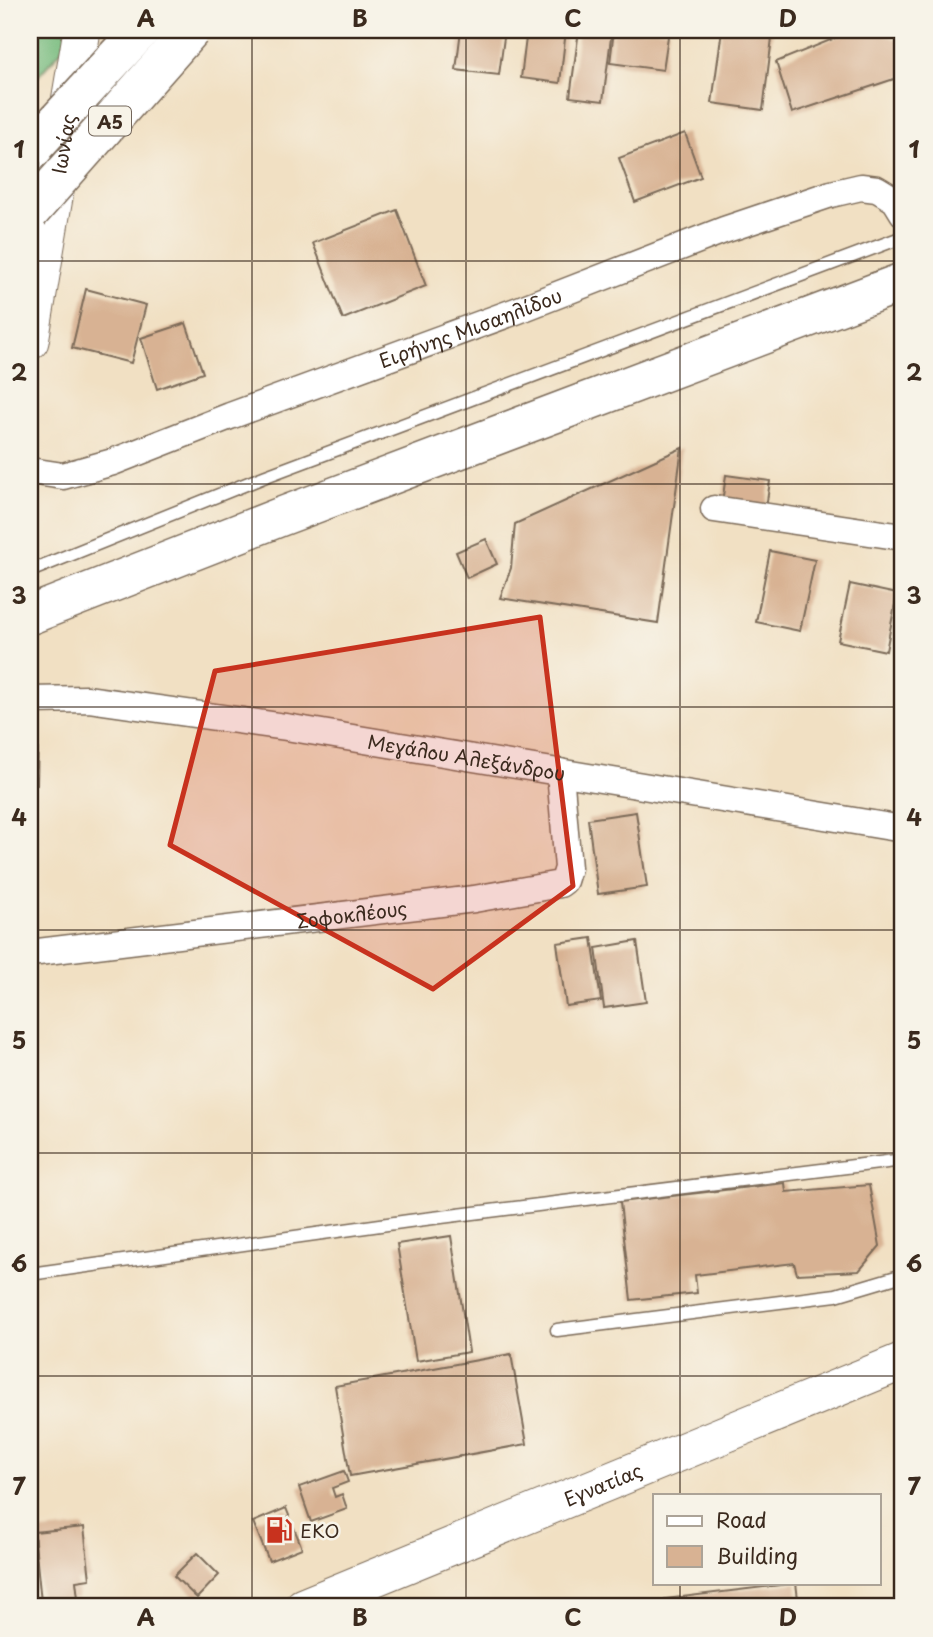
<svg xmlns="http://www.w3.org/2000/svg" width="933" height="1637" viewBox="0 0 933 1637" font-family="'Playpen Sans',sans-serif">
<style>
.forest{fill:#78bc7f;stroke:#5a734e;stroke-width:2}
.building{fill:#d8b293}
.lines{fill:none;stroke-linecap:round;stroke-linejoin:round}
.lane-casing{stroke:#7b6a58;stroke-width:15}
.street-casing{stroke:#7b6a58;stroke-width:29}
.secondary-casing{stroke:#7b6a58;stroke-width:39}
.highway-casing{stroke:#7b6a58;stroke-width:41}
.lane{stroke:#fff;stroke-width:12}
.street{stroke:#fff;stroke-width:26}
.secondary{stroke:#fff;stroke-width:37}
.highway{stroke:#fff;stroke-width:38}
.highway-bridge-casing{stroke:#7b6a58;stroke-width:41;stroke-linecap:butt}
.highway-bridge{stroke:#fff;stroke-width:38}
.marked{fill:#c8321e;fill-opacity:0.2;stroke:#c8321e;stroke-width:5;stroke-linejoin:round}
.grid{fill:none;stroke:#3b2a1e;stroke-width:2;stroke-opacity:0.55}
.labels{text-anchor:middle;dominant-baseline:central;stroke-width:5;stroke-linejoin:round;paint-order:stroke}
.shield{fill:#f7f3e8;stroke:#73665b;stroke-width:2}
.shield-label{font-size:18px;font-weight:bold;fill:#3b2a1e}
.street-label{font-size:19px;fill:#3b2a1e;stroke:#f7f3e8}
.poi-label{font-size:19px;fill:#3b2a1e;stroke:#f7f3e8;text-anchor:start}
.neatline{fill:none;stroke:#3b2a1e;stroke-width:2.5}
.grid-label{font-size:23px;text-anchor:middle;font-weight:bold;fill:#3b2a1e}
</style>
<rect width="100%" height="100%" fill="#f7f3e8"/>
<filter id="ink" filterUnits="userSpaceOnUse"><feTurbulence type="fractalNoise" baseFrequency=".0143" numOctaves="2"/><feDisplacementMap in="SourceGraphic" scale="14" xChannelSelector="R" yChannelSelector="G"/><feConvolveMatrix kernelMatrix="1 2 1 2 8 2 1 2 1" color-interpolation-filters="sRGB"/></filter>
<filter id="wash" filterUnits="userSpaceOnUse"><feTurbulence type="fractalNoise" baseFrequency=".00686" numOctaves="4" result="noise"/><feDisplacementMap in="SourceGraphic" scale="28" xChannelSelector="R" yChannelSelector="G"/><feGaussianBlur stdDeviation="1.57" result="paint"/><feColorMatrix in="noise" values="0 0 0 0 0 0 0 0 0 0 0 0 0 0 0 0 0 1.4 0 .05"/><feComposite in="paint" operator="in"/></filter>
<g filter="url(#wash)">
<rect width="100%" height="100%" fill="#f1e0c3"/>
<path class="forest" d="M30 30H71L69 42 30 85Z"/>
<g id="blocks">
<g class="building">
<path d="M461 30H505L499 75 456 70Z"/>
<path d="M527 30H566L560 83 521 78Z"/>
<path d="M579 30H612L603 101 570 97Z"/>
<path d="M614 30H669L663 70 610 63Z"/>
<path d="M722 30H773L763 110 712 103Z"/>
<path d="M855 30H874L903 42V76L792 113 776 62Z"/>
<path d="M685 133 701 177 635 202 619 158Z"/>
<path d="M397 210 426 286 343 319 313 243Z"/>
<path d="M86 289 146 305 131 363 72 348Z"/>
<path d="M186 323 203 373 157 389 141 338Z"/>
<path d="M682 448 658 623 500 598 511 568 515 524Z"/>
<path d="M726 475 770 481 766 508 722 503Z"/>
<path d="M486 539 497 564 467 578 456 552Z"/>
<path d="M770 551 815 560 800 631 756 622Z"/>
<path d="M850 584 897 594 886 651 838 641Z"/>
<path d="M30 732H38L37 785H30Z"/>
<path d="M636 812 647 887 598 894 588 819Z"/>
<path d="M592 938 601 1001 566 1006 557 943Z"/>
<path d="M637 941 646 1002 604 1008 596 948Z"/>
<path d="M785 1183 786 1192 869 1185 880 1246 859 1271 797 1274 794 1263 695 1275 697 1293 631 1300 620 1202Z"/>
<path d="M451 1236 469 1352 416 1361 397 1244Z"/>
<path d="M511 1354 527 1444 350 1476 335 1386Z"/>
<path d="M344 1471 348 1482 332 1488 335 1497 342 1494 347 1509 311 1522 299 1487Z"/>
<path d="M286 1508 302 1548 269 1561 253 1522Z"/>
<path d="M84 1527 90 1579 76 1581 78 1598 41 1602 34 1532Z"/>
<path d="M197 1553 219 1575 197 1598 174 1576Z"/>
<path d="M796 1583 799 1607H668L665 1599Z"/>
</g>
</g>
</g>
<g filter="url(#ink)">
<use href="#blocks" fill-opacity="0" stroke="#7b6a58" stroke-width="2"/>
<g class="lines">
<defs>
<g id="lane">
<path d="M30 571 266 476 903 237"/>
<path d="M30 1274 409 1221 903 1160"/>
<path d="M557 1330 836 1295 903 1275"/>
</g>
<g id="street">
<path id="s1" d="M30 471 63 476 113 462 230 416 516 311 724 230 831 194 861 187 877 189 895 200 903 213"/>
<path d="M714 509 903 537"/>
<path id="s2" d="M30 700 88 699 286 727 903 829"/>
<path id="s3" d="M30 953 474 899 560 884 564 881 568 868 560 772"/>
</g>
<g id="secondary">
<path id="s4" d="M30 341 82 30"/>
<path id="s5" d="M303 1607 903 1361"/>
</g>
<path id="highway" d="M30 615 280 517 903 282"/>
</defs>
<use href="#lane" class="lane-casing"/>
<use href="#street" class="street-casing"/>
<use href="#secondary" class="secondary-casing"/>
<use href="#highway" class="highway-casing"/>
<use href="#lane" class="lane"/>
<use href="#street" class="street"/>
<use href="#secondary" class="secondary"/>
<use href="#highway" class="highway"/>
<defs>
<g id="highway-bridge">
<path d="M36 144 141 30"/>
<path d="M30 212 191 30"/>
</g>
</defs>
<use href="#highway-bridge" class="highway-bridge-casing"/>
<use href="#highway-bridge" class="highway-bridge"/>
</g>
</g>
<path class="marked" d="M540 617 573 886 433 989 170 845 215 671Z"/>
<path class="grid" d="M252 30V1607M466 30V1607M680 30V1495M30 261H903M30 484H903M30 707H903M30 930H903M30 1153H903M30 1376H903M680 1583V1607"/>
<defs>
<symbol id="fuel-bare" viewBox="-9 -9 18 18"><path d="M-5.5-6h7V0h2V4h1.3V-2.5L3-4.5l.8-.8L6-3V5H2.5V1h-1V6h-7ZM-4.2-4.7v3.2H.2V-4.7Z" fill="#c8321e" stroke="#f7f3e8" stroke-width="2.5" paint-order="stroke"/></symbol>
</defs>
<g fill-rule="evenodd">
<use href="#fuel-bare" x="260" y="1511" width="38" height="38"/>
</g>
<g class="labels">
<rect class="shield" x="89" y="106.5" width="42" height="29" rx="5"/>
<g class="shield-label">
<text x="110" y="121">Α5</text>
</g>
<g class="street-label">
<text stroke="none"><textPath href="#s4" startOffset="200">Ιωνίας</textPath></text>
<text stroke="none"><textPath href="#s1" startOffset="467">Ειρήνης Μισαηλίδου</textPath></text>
<text stroke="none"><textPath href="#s2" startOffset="441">Μεγάλου Αλεξάνδρου</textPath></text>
<text stroke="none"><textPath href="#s3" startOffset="324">Σοφοκλέους</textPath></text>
<text stroke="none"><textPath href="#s5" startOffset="324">Εγνατίας</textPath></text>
</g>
<g class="poi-label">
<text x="300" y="1530">EKO</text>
</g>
</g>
<rect width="933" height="1637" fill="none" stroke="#f7f3e8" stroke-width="77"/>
<rect x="653" y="1494" width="228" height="91" fill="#f7f3e8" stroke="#aca397" stroke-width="2"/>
<rect x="667" y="1516" width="35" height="10" fill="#ffffff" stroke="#aca397" stroke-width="2"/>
<text x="716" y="1528" font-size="21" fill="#3b2a1e">Road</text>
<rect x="667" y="1546" width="35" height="21" fill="#d8b293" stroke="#aca397" stroke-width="2"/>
<text x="716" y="1564" font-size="21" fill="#3b2a1e">Building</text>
<rect x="38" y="38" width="856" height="1560" class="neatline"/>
<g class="grid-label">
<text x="146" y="27">A</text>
<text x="360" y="27">B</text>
<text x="573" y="27">C</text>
<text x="788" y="27">D</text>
<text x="19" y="158">1</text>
<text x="914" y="158">1</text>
<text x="19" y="381">2</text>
<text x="914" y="381">2</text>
<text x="19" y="604">3</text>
<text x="914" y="604">3</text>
<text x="19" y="826">4</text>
<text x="914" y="826">4</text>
<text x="19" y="1049">5</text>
<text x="914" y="1049">5</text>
<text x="19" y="1272">6</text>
<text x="914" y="1272">6</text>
<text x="19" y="1495">7</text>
<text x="914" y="1495">7</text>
<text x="146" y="1626">A</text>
<text x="360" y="1626">B</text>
<text x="573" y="1626">C</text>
<text x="788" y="1626">D</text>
</g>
</svg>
